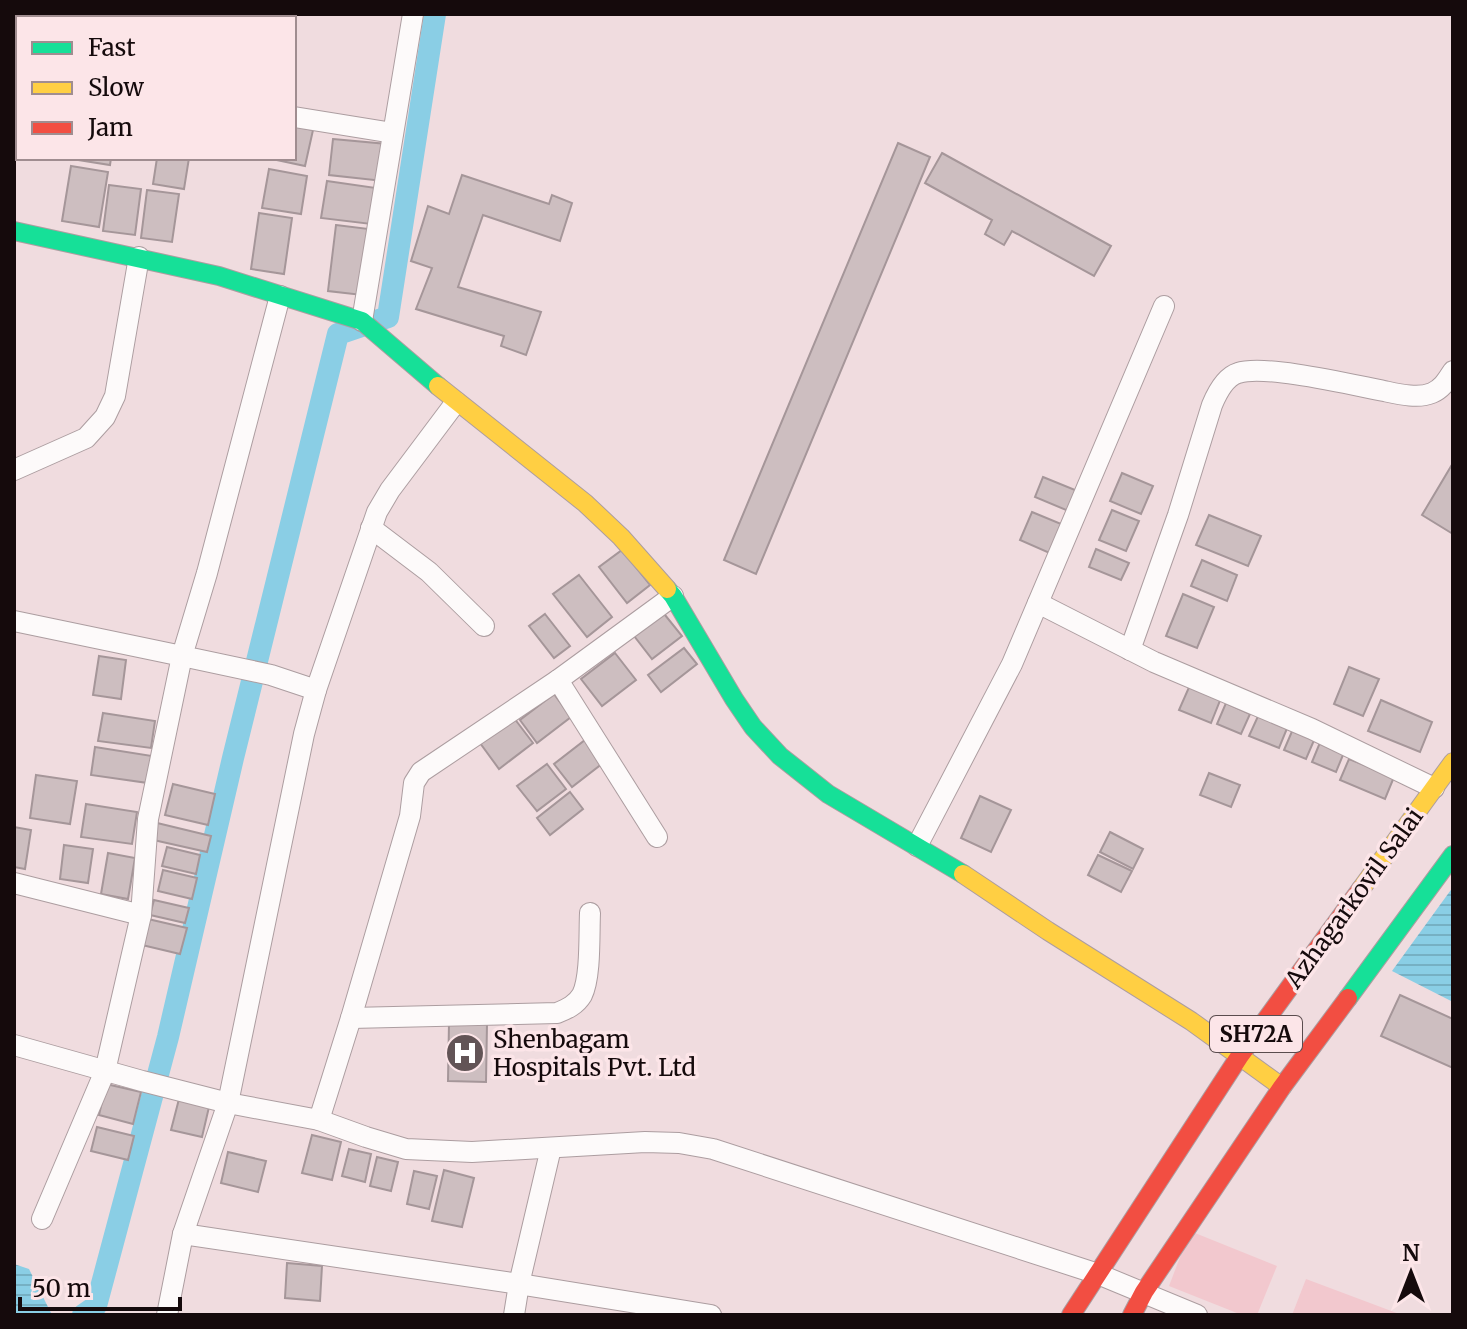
<svg xmlns="http://www.w3.org/2000/svg" width="1467" height="1329" viewBox="0 0 1467 1329" font-family="Merriweather,serif">
<style>
.green{fill:#f2c8ce}
.water{fill:url(#water-rules)}
.lines{fill:none;stroke-linecap:round;stroke-linejoin:round}
.canal{stroke:#8acee5;stroke-width:22}
.building{fill:#cdbec0;stroke:#a59699;stroke-width:2}
.street-casing{stroke:#ac9da0;stroke-width:22}
.fast-casing{stroke:#ac9da0;stroke-width:20}
.slow-casing{stroke:#ac9da0;stroke-width:20}
.jam-casing{stroke:#ac9da0;stroke-width:20}
.street{stroke:#fdfafa;stroke-width:20}
.fast{stroke:#16e098;stroke-width:18}
.slow{stroke:#ffcf43;stroke-width:18}
.jam{stroke:#f24e42;stroke-width:18}
.labels{text-anchor:middle;dominant-baseline:central;stroke-width:7;stroke-linejoin:round;paint-order:stroke}
.shield{fill:#fce5e8;stroke:#5a4c4e;stroke-width:2}
.shield-label{font-size:22px;font-weight:bold;fill:#150a0c}
.street-label{font-size:24px;fill:#150a0c;stroke:#fce5e8}
.poi-label{font-size:24px;fill:#150a0c;stroke:#fce5e8;text-anchor:start}
</style>
<defs>
<pattern id="water-rules" width="6" height="5" patternUnits="userSpaceOnUse" patternTransform="scale(2)"><rect width="6" height="5" fill="#8acee5"/><path d="M0 2.5h6" fill="none" stroke="#76b0c3"/></pattern>
</defs>
<rect width="100%" height="100%" fill="#f0dcdf"/>
<g class="green">
<path d="M1190 1231 1277 1266 1257 1315H1242L1169 1286Z"/>
<path d="M1306 1279 1402 1315H1292Z"/>
</g>
<g class="water">
<path d="M1453 887V1002L1392 971Z"/>
<path d="M14 1264 29 1269 52 1315H14Z"/>
</g>
<g class="lines">
<path class="canal" d="M83 1315 96 1306 168 1037 233 758 338 334 388 317 435 14"/>
</g>
<g class="building">
<path d="M294 126 313 130 305 166 272 159 294 158Z"/>
<path d="M333 139 387 144 383 181 329 175Z"/>
<path d="M898 143 930 157 756 574 724 560Z"/>
<path d="M942 153 1111 246 1094 276 1012 231 1004 245 985 234 992 220 925 183Z"/>
<path d="M79 158H111L110 165 78 160Z"/>
<path d="M157 158H189L184 189 153 184Z"/>
<path d="M71 166 108 172 99 227 62 221Z"/>
<path d="M269 169 307 176 301 214 262 208Z"/>
<path d="M462 175 549 204 552 195 572 203 560 241 483 215 458 287 541 312 526 355 501 346 504 336 416 309 432 268 411 261 428 206 449 214Z"/>
<path d="M327 181 376 188 371 224 321 218Z"/>
<path d="M109 185 141 189 135 235 103 231Z"/>
<path d="M147 190 179 194 172 242 141 238Z"/>
<path d="M259 213 292 218 284 274 251 269Z"/>
<path d="M336 225 369 229 362 295 328 291Z"/>
<path d="M1453 463V534L1422 515Z"/>
<path d="M1122 473 1153 486 1141 514 1110 501Z"/>
<path d="M1043 477 1080 492 1071 512 1035 497Z"/>
<path d="M1112 510 1139 521 1126 551 1099 540Z"/>
<path d="M1032 512 1066 526 1054 555 1020 540Z"/>
<path d="M1209 515 1261 536 1248 566 1196 545Z"/>
<path d="M1096 549 1129 563 1121 580 1089 567Z"/>
<path d="M622 550 650 585 627 603 599 567Z"/>
<path d="M1202 560 1237 575 1227 601 1191 586Z"/>
<path d="M579 575 612 617 587 637 553 594Z"/>
<path d="M1183 594 1214 607 1197 648 1166 636Z"/>
<path d="M661 610 682 636 652 659 631 632Z"/>
<path d="M545 614 570 646 554 658 529 626Z"/>
<path d="M684 648 697 664 661 692 648 675Z"/>
<path d="M615 653 636 680 602 706 581 679Z"/>
<path d="M99 656 126 660 121 699 93 695Z"/>
<path d="M1349 667 1379 679 1363 716 1334 704Z"/>
<path d="M1190 685 1221 698 1211 723 1179 710Z"/>
<path d="M554 694 571 717 537 743 520 720Z"/>
<path d="M1381 700 1432 722 1420 752 1368 731Z"/>
<path d="M1226 703 1250 714 1241 734 1217 724Z"/>
<path d="M103 713 155 721 151 748 98 741Z"/>
<path d="M1259 714 1288 726 1279 748 1249 736Z"/>
<path d="M514 718 533 743 499 769 480 743Z"/>
<path d="M1293 729 1315 738 1306 759 1284 750Z"/>
<path d="M585 740 603 763 572 787 554 764Z"/>
<path d="M1321 740 1345 750 1336 772 1312 762Z"/>
<path d="M95 747 152 756 148 783 91 775Z"/>
<path d="M1349 759 1394 777 1385 799 1340 780Z"/>
<path d="M547 764 566 789 537 811 517 786Z"/>
<path d="M1209 773 1240 785 1231 807 1200 795Z"/>
<path d="M36 775 77 781 70 824 30 818Z"/>
<path d="M173 784 215 794 208 825 165 815Z"/>
<path d="M570 792 583 809 550 835 537 818Z"/>
<path d="M980 796 1011 810 991 852 961 838Z"/>
<path d="M86 804 137 812 132 844 81 837Z"/>
<path d="M153 822 211 836 207 852 149 839Z"/>
<path d="M14 827 31 830 25 869 14 867Z"/>
<path d="M1110 832 1143 849 1133 869 1100 852Z"/>
<path d="M64 845 93 849 88 883 60 879Z"/>
<path d="M167 847 200 855 196 874 162 866Z"/>
<path d="M108 853 135 858 128 899 101 894Z"/>
<path d="M1098 855 1132 871 1121 892 1088 875Z"/>
<path d="M163 870 197 878 192 899 158 891Z"/>
<path d="M154 900 189 908 185 923 150 915Z"/>
<path d="M148 919 187 928 180 954 142 945Z"/>
<path d="M1400 995 1453 1019V1068L1381 1036Z"/>
<path d="M449 1023 487 1024 486 1082 448 1081Z"/>
<path d="M106 1084 141 1092 133 1124 99 1115Z"/>
<path d="M179 1099 209 1107 202 1137 171 1130Z"/>
<path d="M97 1127 134 1136 128 1160 91 1151Z"/>
<path d="M312 1135 341 1142 332 1180 302 1173Z"/>
<path d="M349 1149 371 1154 365 1182 342 1176Z"/>
<path d="M228 1152 266 1161 258 1192 221 1183Z"/>
<path d="M377 1157 398 1162 391 1191 370 1186Z"/>
<path d="M444 1170 474 1178 462 1227 432 1221Z"/>
<path d="M414 1171 437 1176 429 1209 407 1204Z"/>
<path d="M287 1263 322 1266 320 1301 285 1298Z"/>
</g>
<g class="lines">
<defs>
<g id="street">
<path d="M181 18 182 14"/>
<path d="M14 100 18 101"/>
<path d="M294 117 393 133"/>
<path d="M280 296 207 573 182 656 271 675 316 690"/>
<path d="M362 321 413 14"/>
<path d="M14 470 86 438 105 417 115 396 139 257"/>
<path d="M371 528 429 572 484 626"/>
<path d="M1038 603 1154 662 1312 729 1434 788"/>
<path d="M14 621 182 656 148 819 141 915 105 1071 42 1219"/>
<path d="M1130 650 1178 515 1212 405C1217 393 1225 377 1238 373 1265 364 1353 385 1384 391 1398 394 1418 399 1432 393 1443 388 1447 380 1453 371"/>
<path d="M558 680 657 837"/>
<path d="M917 846 1012 664 1164 306"/>
<path d="M14 883 141 915"/>
<path d="M351 1018 557 1013C567 1009 576 1005 582 995 591 977 589 934 590 913"/>
<path d="M14 1045 142 1081 228 1103 319 1120 366 1137 406 1149 472 1152 645 1142 679 1143 713 1149 1098 1274 1197 1315"/>
<path d="M319 1120 351 1018 410 816 414 783 421 772 558 680 673 596"/>
<path d="M183 1234 519 1284 711 1315"/>
<path d="M167 1315 183 1234 228 1103 304 734 316 690 377 512 390 490 456 402"/>
<path d="M514 1315 519 1284 551 1148"/>
</g>
<g id="fast">
<path d="M14 231 219 276 362 321 438 386"/>
<path d="M667 589 673 596 734 699 753 727 780 756 828 794 963 874"/>
<path d="M1348 998 1453 855"/>
</g>
<g id="slow">
<path d="M438 386 585 503 621 537 667 589"/>
<path d="M963 874 1048 931 1191 1021 1282 1087"/>
<path d="M1361 889 1453 762"/>
</g>
<g id="jam">
<path d="M1071 1315 1239 1057 1361 889"/>
<path d="M1132 1315 1144 1292 1282 1087 1348 998"/>
</g>
</defs>
<use href="#street" class="street-casing"/>
<use href="#fast" class="fast-casing"/>
<use href="#slow" class="slow-casing"/>
<use href="#jam" class="jam-casing"/>
<use href="#street" class="street"/>
<use href="#fast" class="fast"/>
<use href="#slow" class="slow"/>
<use href="#jam" class="jam"/>
</g>
<defs>
<symbol id="hospital-disc" viewBox="-11 -11 22 22"><circle r="9.5" fill="#625456" stroke="#fce5e8"/><path d="M-5-5h3v3.5h4V-5h3V5h-3V1.5h-4V5h-3Z" fill="#fff"/></symbol>
</defs>
<g fill-rule="evenodd">
<use href="#hospital-disc" x="443" y="1031" width="44" height="44"/>
</g>
<g class="labels">
<rect class="shield" x="1210" y="1016" width="92" height="36" rx="6"/>
<g class="shield-label">
<text x="1256" y="1034">SH72A</text>
</g>
<g class="street-label">
<text transform="translate(1354 898) rotate(-54)">Azhagarkovil Salai</text>
</g>
<g class="poi-label">
<text x="493" y="1039">Shenbagam<tspan x="493" dy="28">Hospitals Pvt. Ltd</tspan></text>
</g>
</g>
<rect width="1467" height="1329" fill="none" stroke="#150a0c" stroke-width="32"/>
<rect x="16" y="16" width="280" height="144" fill="#fce5e8" stroke="#a08d90" stroke-width="2"/>
<rect x="32" y="42" width="40" height="12" fill="#16e098" stroke="#a08d90" stroke-width="2"/>
<text x="88" y="56" font-size="24" fill="#150a0c">Fast</text>
<rect x="32" y="82" width="40" height="12" fill="#ffcf43" stroke="#a08d90" stroke-width="2"/>
<text x="88" y="96" font-size="24" fill="#150a0c">Slow</text>
<rect x="32" y="122" width="40" height="12" fill="#f24e42" stroke="#a08d90" stroke-width="2"/>
<text x="88" y="136" font-size="24" fill="#150a0c">Jam</text>
<g transform="translate(1411 1273)" stroke="#fce5e8" stroke-width="6" paint-order="stroke">
<path d="M0-6L14 30L0 20L-14 30Z" fill="#150a0c"/>
<text y="-12" font-size="22" font-weight="bold" text-anchor="middle" fill="#150a0c">N</text>
</g>
<path d="M20 1297v12h160v-12" fill="none" stroke="#150a0c" stroke-width="4"/>
<text x="32" y="1297" font-size="24" fill="#150a0c" stroke="#fce5e8" stroke-width="6" paint-order="stroke">50 m</text>
</svg>
